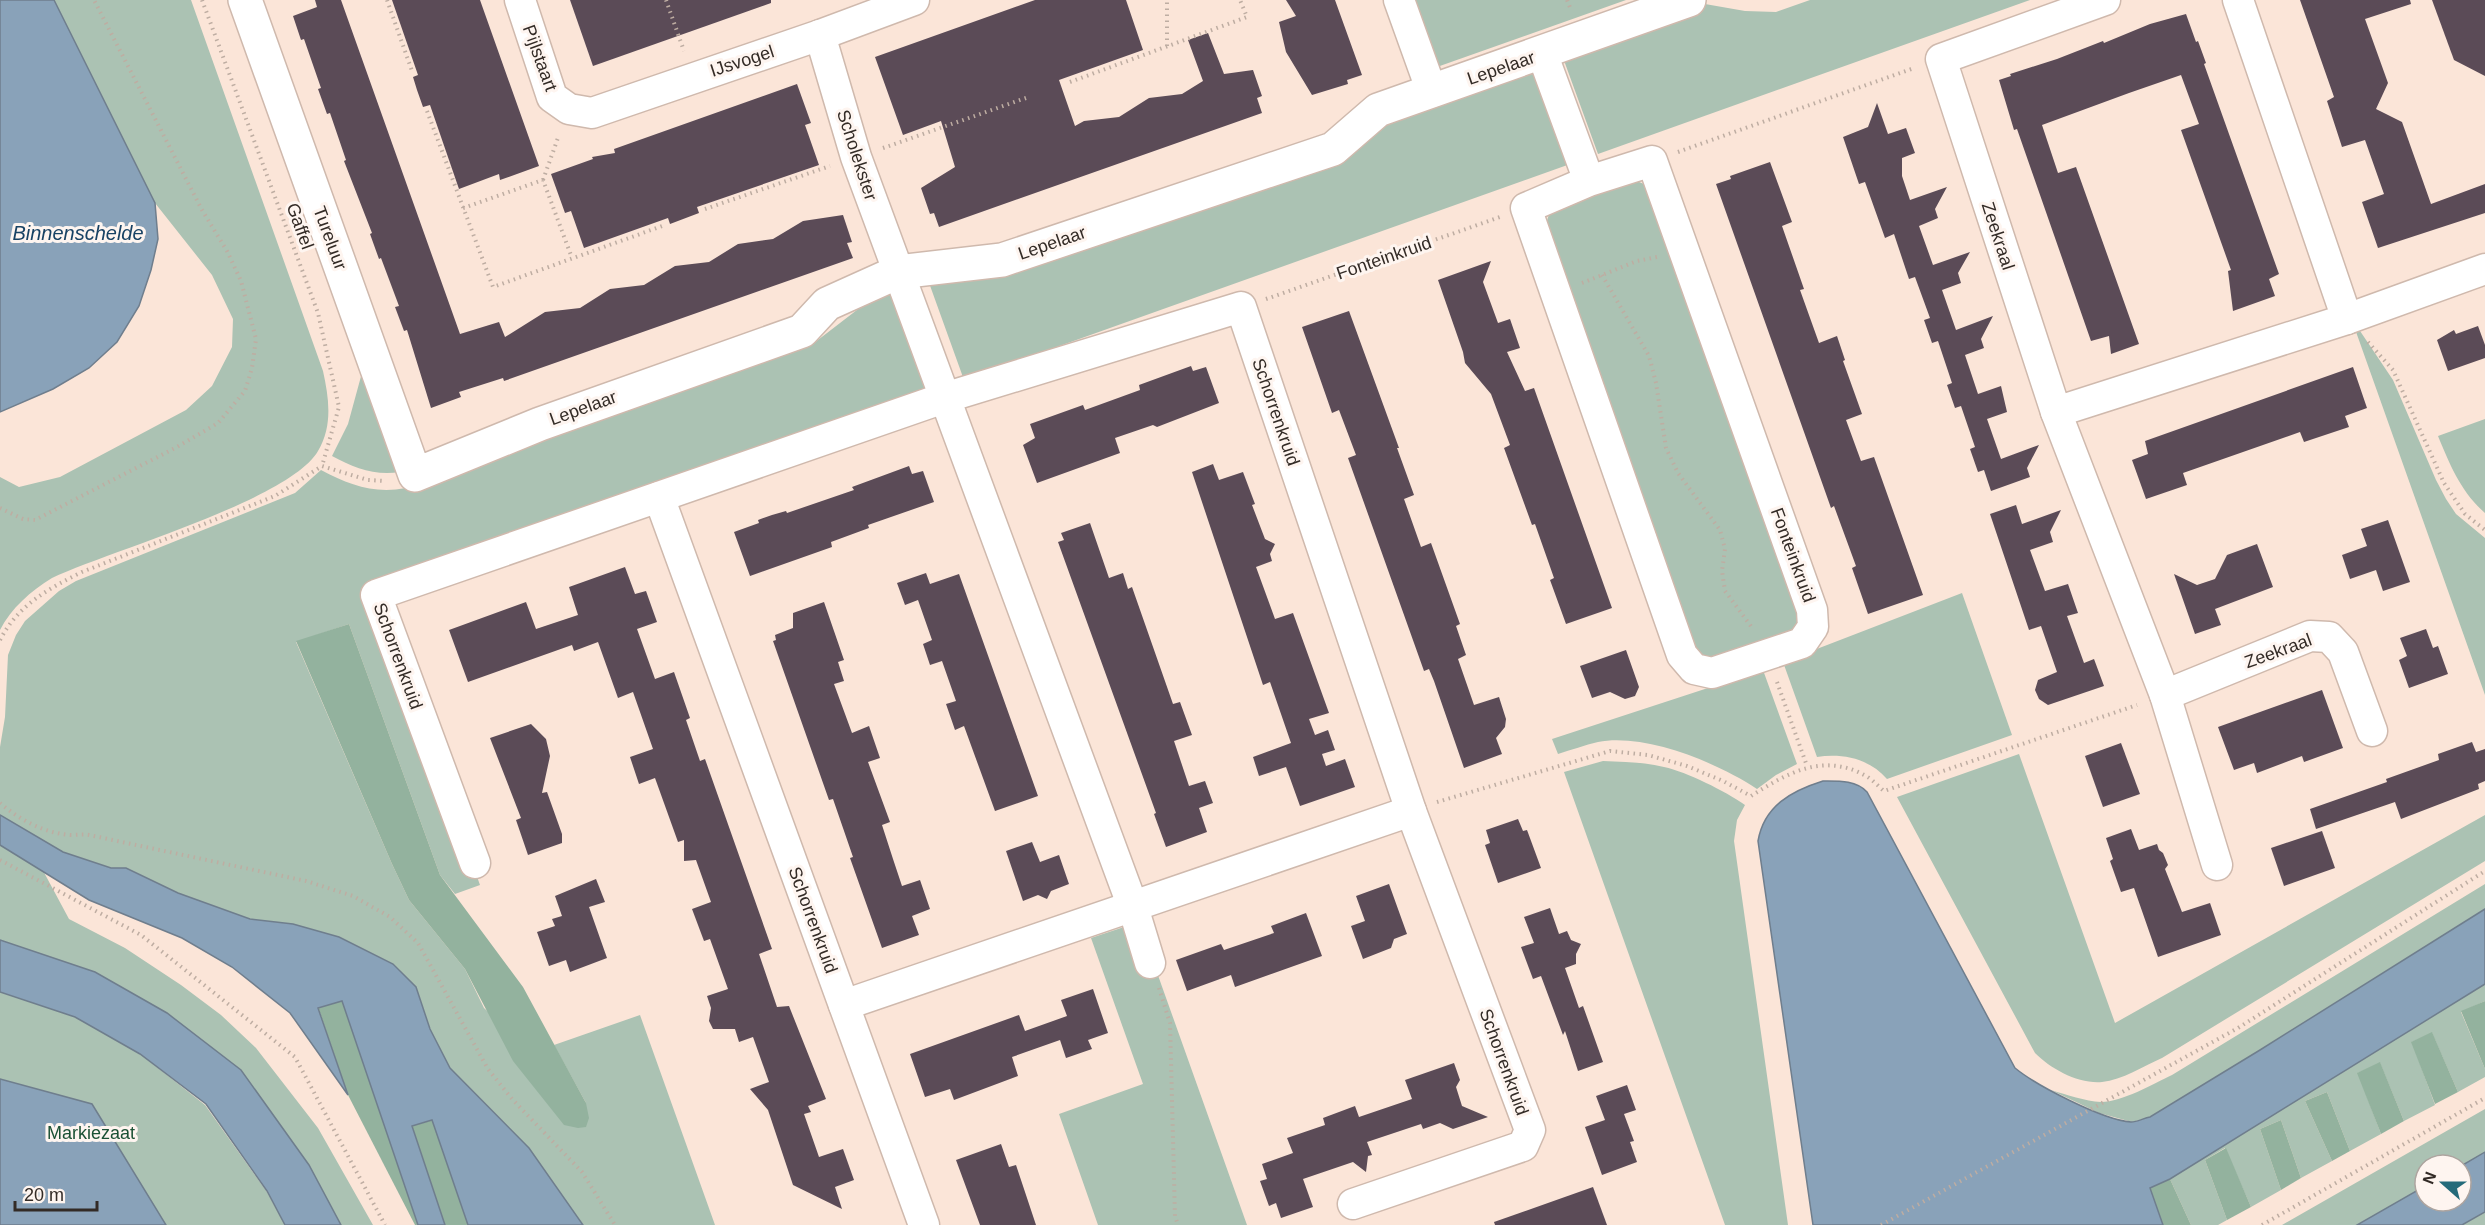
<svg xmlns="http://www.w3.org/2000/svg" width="2485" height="1225" viewBox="0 0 2485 1225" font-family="Helvetica,sans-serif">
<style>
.green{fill:#abc2b3;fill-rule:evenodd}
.forest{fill:#93b29e}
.water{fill:#89a2b9;stroke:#6f7e8d;stroke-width:1.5}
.building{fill:#5b4b57}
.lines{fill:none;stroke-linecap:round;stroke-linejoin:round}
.minor-casing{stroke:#cfb9ad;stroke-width:33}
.tertiary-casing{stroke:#cfb9ad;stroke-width:36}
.path{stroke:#beada2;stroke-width:4;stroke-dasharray:1.5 4.5;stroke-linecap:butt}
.minor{stroke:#fff;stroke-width:30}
.tertiary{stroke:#fff;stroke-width:33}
.labels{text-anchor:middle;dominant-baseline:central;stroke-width:6;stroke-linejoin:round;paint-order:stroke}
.street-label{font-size:18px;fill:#332b26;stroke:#fef5f0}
.park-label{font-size:18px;fill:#1b5134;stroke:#fef5f0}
.water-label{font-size:20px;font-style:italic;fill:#184264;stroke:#fef5f0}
</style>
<rect width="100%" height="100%" fill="#fbe5d8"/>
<g class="green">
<path d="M54 0H191L323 371C329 398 333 426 318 451 290 500 109 551 52 578 31 591 11 608 0 630V477L19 487 60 477 186 410 212 386 232 347 233 319 212 275 155 203Z"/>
<path d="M1410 0H1626L1437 67Z"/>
<path d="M1810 0H2030L1598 154 1562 55 1705 4 1745 11 1776 12Z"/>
<path d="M1537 64 1573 163 964 380 928 280 1377 123Z"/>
<path d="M1630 178 1653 188 1802 611 1794 634 1711 662 1690 648 1544 229 1552 206Z"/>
<path d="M904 289 939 388 375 589 480 885 455 894 440 875 349 624 296 642 392 864 409 900 465 969 484 1008 586 1103 554 1045 640 1015 715 1225H583L529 1148 450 1068 430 1029 416 987 293 924 250 919 178 893 126 868H111L63 852 0 815V747L5 717 8 655 16 635 25 621 59 591 76 581 295 493 321 470C349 485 374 494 406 488L814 343 866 303Z"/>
<path d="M2358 328 2393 380 2436 480 2446 499 2456 514 2485 538V695L2355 329Z"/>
<path d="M363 369 400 472C375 476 354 468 332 456L348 424Z"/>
<path d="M2485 419V513C2461 492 2450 465 2438 436Z"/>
<path d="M1962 593 2012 735 1887 779C1870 759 1843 753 1817 757L1783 662Z"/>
<path d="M1763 670 1797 764 1776 775 1757 789C1718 763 1646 733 1598 742 1585 745 1571 750 1558 754L1552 739Z"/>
<path d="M2019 754 2115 1023 2485 815V861L2162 1058C2144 1066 2122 1080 2102 1082 2078 1084 2051 1069 2035 1053L1897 797Z"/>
<path d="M1603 761C1623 762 1644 762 1664 767 1687 772 1725 791 1745 805L1737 820 1734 841 1788 1225H1725L1564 772Z"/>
<path d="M25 837 69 919 125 948 181 985 221 1015 256 1048 318 1128 373 1225H341L309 1165 98 975 139 1053 205 1105 267 1192 285 1225H0V846Z"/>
<path d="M2485 884V909L2260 1050 2150 1117 2132 1122 2099 1113 2051 1090C2067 1095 2085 1101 2101 1102 2122 1102 2153 1084 2172 1075Z"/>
<path d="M1139 922 1247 1225H1098L1059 1114 1143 1084 1091 938Z"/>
<path d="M2485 984V1001L2461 1012 2485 1069V1077L2458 1092 2432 1033 2412 1042 2435 1105 2404 1121 2380 1063 2358 1073 2381 1134 2350 1151 2327 1092 2305 1101 2332 1161 2301 1178 2281 1120 2260 1129 2281 1190 2251 1207 2225 1148 2205 1160 2227 1220 2218 1225H2191L2170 1179Z"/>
<path d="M2485 1109V1225H2282ZM2425 1165H2461V1201H2425Z"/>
</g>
<g class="forest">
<path d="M349 624 440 875 523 987 586 1103 589 1118 586 1127 578 1128 564 1125 513 1061 465 969 409 900 392 864 296 641Z"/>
<path d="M342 1000 418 1225H415L348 1095 318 1007Z"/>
<path d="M2485 1001V1069L2461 1011Z"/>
<path d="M2432 1032 2458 1092 2435 1104 2411 1042Z"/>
<path d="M2380 1062 2404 1121 2381 1134 2357 1073Z"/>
<path d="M2327 1092 2350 1151 2332 1161 2305 1101Z"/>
<path d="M433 1120 468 1225H445L412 1126Z"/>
<path d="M2281 1120 2301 1178 2281 1190 2260 1129Z"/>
<path d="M2226 1148 2251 1207 2227 1220 2205 1160Z"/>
<path d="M2170 1179 2191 1225H2163L2149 1188Z"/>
</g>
<g class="water">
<path d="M0 0H54L155 203 158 239 151 270 139 306 117 342 89 368 53 389 0 412Z"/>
<path d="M1823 781C1838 781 1856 780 1867 792L2015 1068C2037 1086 2103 1120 2131 1122 2137 1122 2144 1118 2150 1117L2260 1050 2485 909V984L2170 1179 2150 1188 2163 1225H1813L1758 841C1764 806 1791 791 1823 781Z"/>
<path d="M0 815 63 852 111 868H126L178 893 250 919 293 924 339 937 393 964 416 987 430 1029 450 1068 529 1148 583 1225H468L432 1120 412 1126 445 1225H418L342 1001 318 1008 348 1095 290 1013 232 967 182 938 89 900 0 845Z"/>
<path d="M0 940 95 972 167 1013 241 1070 309 1165 341 1225H285L267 1191 206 1104 140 1054 75 1017 0 992Z"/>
<path d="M0 1079 92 1104 166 1225H0Z"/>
<path d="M2485 1152V1212L2462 1225H2357L2425 1186V1201H2461V1166Z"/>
</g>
<g class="building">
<path d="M315 0H341L460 334 499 322 505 337 545 312 580 308 610 289 644 285 675 266 709 262 738 244 773 239 803 221 843 215 852 242 847 243 853 258 504 381 503 378 459 392 461 397 431 408 407 330 404 331 395 307 399 306 381 258 379 259 370 234 372 233 344 161 346 160 330 113 327 114 318 89 321 88 304 39 301 40 293 16 317 7Z"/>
<path d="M392 0H480L539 166 500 180 499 174 459 189 430 105 423 107 417 90 413 77 418 75Z"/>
<path d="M570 0H771V3L593 66Z"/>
<path d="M1035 0H1126L1143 50 1059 80 1075 126 1084 121 1119 117 1149 98 1182 94 1203 81 1188 40 1208 33 1224 74 1253 70 1262 96 1257 98 1262 113 939 227 934 213 930 214 921 188 955 167 941 121 903 135 875 57Z"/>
<path d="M1286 0H1335L1362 75 1347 80 1348 84 1312 95 1286 52 1279 22 1296 16Z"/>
<path d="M2300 0H2410L2411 4 2365 19 2388 83 2376 109 2402 122 2431 204 2485 184V213L2378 248 2362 202 2384 194 2365 140 2342 147 2327 101 2334 97Z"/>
<path d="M2432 0H2485V76L2454 60Z"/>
<path d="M2186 14 2196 42 2198 41 2206 63 2204 64 2279 274 2269 279 2275 296 2233 311 2228 271 2231 270 2181 130 2199 124 2181 75 2129 93 2042 125 2058 173 2076 167 2139 344 2111 354 2109 336 2091 341 2017 129 2014 130 1999 80 2011 76 2010 74 2057 59 2103 41 2104 43 2150 24Z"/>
<path d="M797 84 811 123 805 125 819 165 697 207 699 213 670 224 668 218 584 248 571 211 565 213 551 174 593 159 592 157 615 153 614 149Z"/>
<path d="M1877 103 1888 134 1906 128 1915 153 1902 158V176L1910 200 1947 187 1935 209 1938 218 1919 226 1933 265 1970 252 1958 273 1961 283 1942 290 1956 330 1993 316 1981 339 1984 348 1965 355 1978 394 2001 386 2007 412 1987 419 2001 459 2039 445 2027 468 2030 477 1991 491 1984 470 1978 472 1970 449 1975 447 1961 406 1955 408 1947 385 1952 383 1938 341 1932 343 1924 320 1930 318 1915 277 1909 279 1894 234 1885 238 1865 182 1859 184 1843 137 1868 127Z"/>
<path d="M1770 162 1792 222 1782 226 1804 289 1800 290 1819 343 1837 336 1845 360 1843 361 1862 414 1846 420 1861 461 1874 457 1923 595 1868 614 1852 568 1856 566 1834 506 1831 508 1716 184 1731 179 1730 176Z"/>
<path d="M1491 261 1483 282 1498 323 1510 319 1520 348 1507 352 1525 391 1534 388 1612 608 1566 624 1550 580 1554 578 1535 524 1532 525 1504 448 1510 445 1491 394 1465 363 1463 352 1438 280Z"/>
<path d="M1349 311 1399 448H1397L1414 495 1404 499 1421 547 1431 543 1460 624 1456 626 1466 655 1458 659 1474 705 1499 697 1506 719 1505 727 1496 738 1502 754 1464 768 1434 681 1429 669 1424 671 1348 458 1356 455 1339 410 1332 413 1302 327Z"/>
<path d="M2478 326 2485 345V358L2448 371 2437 340 2454 330 2456 334Z"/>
<path d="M1191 366 1193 371 1206 367 1219 403 1157 427 1153 425 1115 438 1120 453 1037 483 1023 445 1035 438 1030 424 1083 405 1085 410 1140 390 1139 385Z"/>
<path d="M2353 367 2367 408 2345 416 2349 427 2304 442 2300 432 2183 473 2187 485 2146 499 2132 460 2148 454 2145 441Z"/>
<path d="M1213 464 1219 480 1243 472 1255 504 1252 505 1265 539 1275 544 1270 554 1272 561 1256 567 1275 619 1293 613 1329 713 1309 719 1315 735 1328 730 1335 750 1322 754 1326 766 1345 759 1355 787 1300 806 1286 767 1259 776 1253 757 1291 743 1270 682 1263 685 1192 472Z"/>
<path d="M909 466 912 474 923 471 934 502 868 525 869 528 831 542 832 547 750 576 734 532 759 523 758 520 772 515 786 511 787 513 854 490 852 487Z"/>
<path d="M2016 505 2022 524 2061 510 2050 532 2053 542 2030 550 2045 591 2068 584 2078 613 2067 616 2084 663 2094 659 2104 686 2048 705 2039 699 2035 690 2038 680 2057 672 2041 626 2029 630 1990 514Z"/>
<path d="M2388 520 2410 582 2383 591 2376 570 2350 579 2342 555 2367 546 2361 529Z"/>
<path d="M1090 523 1109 578 1123 573 1128 589 1132 587 1173 704 1180 702 1192 735 1174 741 1189 786 1205 781 1213 803 1199 808 1207 832 1166 847 1154 814 1156 813 1058 542 1064 540 1061 533Z"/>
<path d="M2257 544 2273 587 2215 609 2221 625 2195 634 2174 574 2197 585 2215 579 2227 555Z"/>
<path d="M625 567 635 594 646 591 657 622 637 629 655 679 674 672 690 718 686 720 700 761 705 759 772 949 759 954 777 1007 789 1006 826 1099 808 1106 811 1112 804 1114 819 1157 843 1149 854 1180 835 1187 842 1209 793 1185 768 1110 750 1089 769 1082 753 1037 739 1042 735 1029H713L709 1021 711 1008 707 996 728 989 710 939 704 941 692 909 711 902 696 860 684 861V840L678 842 655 778 639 784 630 757 653 749 633 692 618 698 598 642 574 651 572 645 468 682 449 630 526 602 536 629 578 615 569 587Z"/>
<path d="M926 573 930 584 959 574 1038 796 995 811 964 726 955 730 946 704 956 701 942 661 930 665 923 644 932 640 918 600 905 605 897 583Z"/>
<path d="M824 602 844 660 838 662 844 681 834 684 852 733 869 726 880 758 868 762 890 822 882 825 893 859 902 886 920 880 930 909 912 916 919 935 882 948 850 858 853 857 833 799 829 800 773 641 776 640 775 635 793 628V613Z"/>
<path d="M2426 629 2433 648 2438 646 2448 674 2409 688 2399 660 2407 656 2400 638Z"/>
<path d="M1626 650 1639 687 1635 696 1625 699 1610 692 1592 698 1580 666Z"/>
<path d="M2322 690 2343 748 2304 762 2302 756 2257 773 2254 763 2234 770 2218 727Z"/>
<path d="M531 724 546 739 550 756 542 793 547 792 562 834V843L528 855 516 820 521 818 490 738Z"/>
<path d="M2472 742 2476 752 2485 749V781L2478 784 2479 789 2401 819 2395 802 2316 829 2310 809 2387 782 2386 779 2439 760 2438 754Z"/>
<path d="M2121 743 2140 794 2103 807 2085 756Z"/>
<path d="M1518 819 1523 831 1527 830 1541 868 1498 883 1485 845 1490 843 1486 830Z"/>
<path d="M2131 829 2139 850 2157 844 2159 850 2163 853 2168 865 2165 869 2182 912 2210 903 2221 935 2158 957 2134 888 2121 892 2110 861 2113 859 2106 838Z"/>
<path d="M2322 831 2335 868 2284 886 2271 848Z"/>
<path d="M1032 842 1040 862 1059 855 1069 884 1051 891 1047 899 1038 895 1023 901 1006 851Z"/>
<path d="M596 879 605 902 589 907 607 958 570 972 566 960 549 966 537 932 555 926 552 919 562 916 555 896Z"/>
<path d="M1389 884 1407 934 1394 939 1391 948 1363 959 1351 926 1365 921 1356 896Z"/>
<path d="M1550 908 1559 934 1567 931 1571 940 1581 944 1576 954V964L1565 968 1579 1008 1583 1006 1603 1062 1578 1071 1565 1031 1563 1035 1541 976 1533 979 1521 947 1534 943 1524 917Z"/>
<path d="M1306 913 1322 956 1235 987 1231 975 1187 991 1176 960 1221 944 1224 950 1274 933 1271 926Z"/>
<path d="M1093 989 1108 1033 1088 1040 1092 1049 1066 1058 1060 1040 1012 1057 1018 1076 954 1100 950 1089 925 1097 910 1054 1019 1015 1025 1031 1067 1016 1061 1000Z"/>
<path d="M1454 1063 1460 1080 1456 1087 1462 1106 1488 1117 1453 1129 1440 1123 1423 1129 1421 1124 1367 1142 1372 1155 1368 1156 1366 1172 1353 1162 1303 1179 1313 1207 1281 1218 1276 1203 1269 1206 1260 1181 1267 1179 1262 1164 1293 1153 1287 1138 1325 1125 1323 1118 1355 1106 1359 1117 1412 1099 1405 1080Z"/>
<path d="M1627 1085 1636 1110 1624 1114 1634 1141 1630 1142 1637 1162 1602 1175 1585 1127 1605 1120 1596 1096Z"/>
<path d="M1001 1144 1009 1167 1016 1165 1036 1225H980L956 1160Z"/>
<path d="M1593 1187 1607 1225H1495L1494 1222Z"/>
</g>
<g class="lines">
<defs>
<g id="minor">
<path d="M520 0 552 97 569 109 592 113 820 35 914 0"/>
<path d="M1399 0 1432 92"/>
<path d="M2105 0 1941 59 2056 412 2165 695 2217 865"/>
<path d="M2238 0 2347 319"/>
<path d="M820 35 856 157 1133 907 1150 963"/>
<path d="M1542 53 1589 181 1526 208 1682 655 1694 669 1712 673 1802 643 1813 627 1812 610 1652 161 1589 181"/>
<path d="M2056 412 2347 319 2485 269"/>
<path d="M659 497 924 1225"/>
<path d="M2165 695 2310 636 2329 637 2343 652 2372 731"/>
<path d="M475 863 376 595 944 398 1241 307 1411 811 1530 1130 1523 1146 1353 1204"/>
<path d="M844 1005 1411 811"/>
</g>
<path id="tertiary" d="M245 0 415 475 540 424 802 331 827 304 898 272 1002 260 1333 149 1378 110 1689 0"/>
</defs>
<use href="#minor" class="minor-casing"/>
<use href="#tertiary" class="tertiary-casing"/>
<g class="path">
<path d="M202 0 318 313 339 407 322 466"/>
<path d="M387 0 412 71"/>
<path d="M666 0 684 51"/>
<path d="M1567 0 1571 10"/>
<path d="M1167 46V0"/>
<path d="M1070 82 1247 17 1240 0"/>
<path d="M427 111 493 287 665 225"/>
<path d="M883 148 1026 98"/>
<path d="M1678 152 1914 68"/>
<path d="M543 180 559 135"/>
<path d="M463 208 543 180 572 258"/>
<path d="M705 209 830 166"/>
<path d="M1602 275 1649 356 1656 383 1666 448 1678 473 1720 530 1725 549 1722 571 1725 591 1753 629"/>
<path d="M1582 283 1637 261 1657 257"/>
<path d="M1266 299 1500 217"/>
<path d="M2368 342 2393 370 2444 483 2465 514 2485 530"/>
<path d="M0 508 23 519 35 520 177 447 218 423 245 391 252 368 256 339 241 281 227 251 202 210 94 0"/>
<path d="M0 640C18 605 48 589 82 572L275 496 322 466 368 480 385 481"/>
<path d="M1777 682 1807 766"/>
<path d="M1437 802 1610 751 1648 755 1687 766 1723 781 1751 796C1787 773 1824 752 1866 776 1872 779 1878 786 1884 791L2137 705"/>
<path d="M0 803C20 820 44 833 70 835 77 835 83 834 89 835L306 881 353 896 390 917 418 943 488 1069 512 1099 582 1172 615 1225"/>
<path d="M0 860 141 935 295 1057 385 1225"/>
<path d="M1159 988 1170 1023 1175 1216 1178 1225"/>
<path d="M1881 1225 2238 1028 2485 871"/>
<path d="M2262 1225 2485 1098"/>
</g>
<use href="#minor" class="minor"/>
<use href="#tertiary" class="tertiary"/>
</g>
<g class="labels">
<g class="street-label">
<text transform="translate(540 58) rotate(70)">Pijlstaart</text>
<text transform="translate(742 61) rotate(-18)">IJsvogel</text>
<text transform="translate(1501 68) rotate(-19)">Lepelaar</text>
<text transform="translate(857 155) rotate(72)">Scholekster</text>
<text transform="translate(300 226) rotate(70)">Gaffel</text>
<text transform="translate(1998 236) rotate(72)">Zeekraal</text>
<text transform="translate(330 238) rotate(70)">Tureluur</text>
<text transform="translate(1052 243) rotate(-19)">Lepelaar</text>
<text transform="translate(1384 258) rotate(-19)">Fonteinkruid</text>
<text transform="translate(583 408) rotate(-20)">Lepelaar</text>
<text transform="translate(1276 412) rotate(71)">Schorrenkruid</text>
<text transform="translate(1793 555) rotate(70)">Fonteinkruid</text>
<text transform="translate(2278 651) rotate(-20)">Zeekraal</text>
<text transform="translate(398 656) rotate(70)">Schorrenkruid</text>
<text transform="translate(813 920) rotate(70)">Schorrenkruid</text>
<text transform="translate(1504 1062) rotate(70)">Schorrenkruid</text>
</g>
<g class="park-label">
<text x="91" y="1133">Markiezaat</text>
</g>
<g class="water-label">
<text x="78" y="233">Binnenschelde</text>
</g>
</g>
<g transform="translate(2443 1183) rotate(291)"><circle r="28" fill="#fef5f0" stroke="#ada49f" stroke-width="1.5"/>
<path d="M0-4.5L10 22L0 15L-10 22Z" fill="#256b7a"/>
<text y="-9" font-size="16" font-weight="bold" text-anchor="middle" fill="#332b26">N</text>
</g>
<path d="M15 1201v9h82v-9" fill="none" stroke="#332b26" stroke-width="3"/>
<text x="24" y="1201" font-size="18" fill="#332b26" stroke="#fef5f0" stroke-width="4.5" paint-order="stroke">20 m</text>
</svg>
